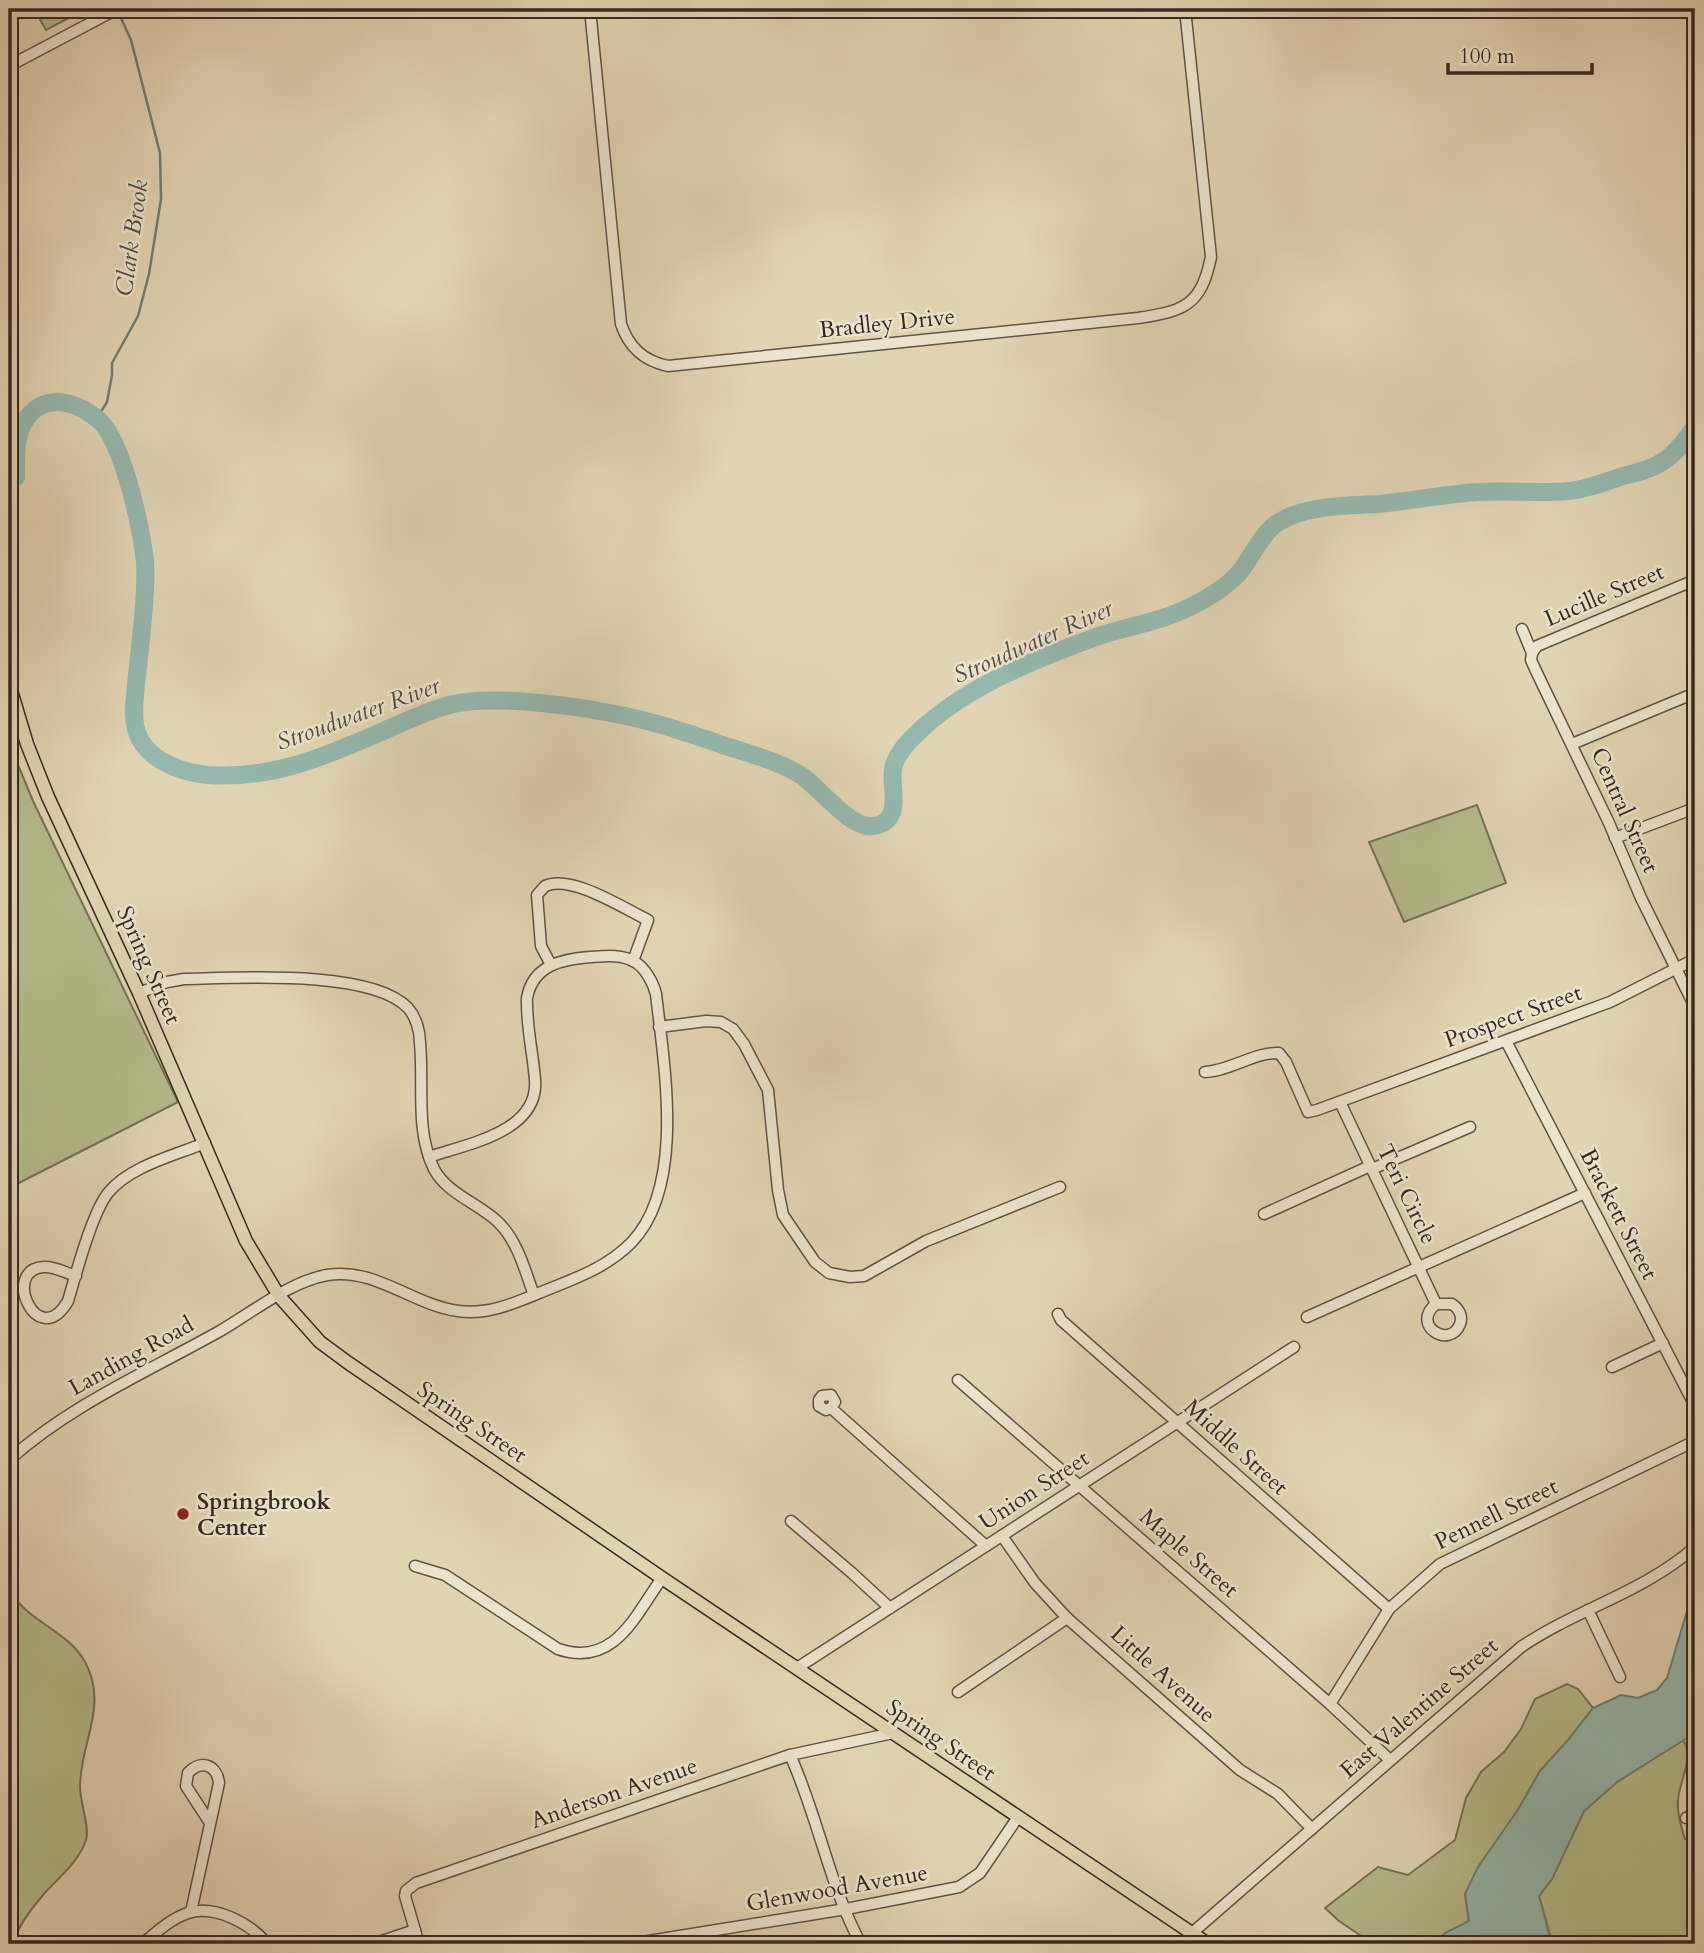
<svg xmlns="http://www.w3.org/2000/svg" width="1704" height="1953" viewBox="0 0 1704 1953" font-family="Cardo,serif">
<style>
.green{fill:#b5bc8b;stroke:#767256;stroke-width:2}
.water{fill:#95b8ae;stroke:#6f7f76;stroke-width:2}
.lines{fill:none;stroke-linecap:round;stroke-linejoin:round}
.stream{stroke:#6f7f76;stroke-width:2.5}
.river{stroke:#95b8ae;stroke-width:18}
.minor-casing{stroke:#615446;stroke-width:13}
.major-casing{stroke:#362922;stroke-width:15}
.minor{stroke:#ece3ce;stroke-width:10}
.major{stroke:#e2d4b3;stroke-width:12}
.poi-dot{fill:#8f2418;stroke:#ece3ce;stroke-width:2.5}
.labels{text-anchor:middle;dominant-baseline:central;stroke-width:5;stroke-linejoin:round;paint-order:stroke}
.street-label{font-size:23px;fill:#362922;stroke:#ece3ce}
.poi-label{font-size:23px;font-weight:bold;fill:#362922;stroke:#ece3ce;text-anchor:start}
.water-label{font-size:24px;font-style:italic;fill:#4e4d45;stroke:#ece3ce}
</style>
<rect width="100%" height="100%" fill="#e2d4b3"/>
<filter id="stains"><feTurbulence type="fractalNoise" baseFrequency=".00286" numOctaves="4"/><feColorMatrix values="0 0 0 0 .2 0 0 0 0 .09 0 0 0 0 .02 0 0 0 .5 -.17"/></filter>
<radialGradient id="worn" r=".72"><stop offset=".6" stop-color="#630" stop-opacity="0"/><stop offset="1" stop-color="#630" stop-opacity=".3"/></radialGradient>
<g class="green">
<path d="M34 9H86L46 30Z"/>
<path d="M9 743 33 801 178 1102 9 1188Z"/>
<path d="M1477 805 1506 883 1404 922 1369 842Z"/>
<path d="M9 1588C23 1620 68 1630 85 1662 109 1705 80 1743 80 1787 80 1802 90 1828 86 1840 79 1862 58 1878 43 1895 30 1910 19 1925 12 1944H9Z"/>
<path d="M1567 1684 1578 1689 1593 1708 1568 1740 1540 1771 1519 1808 1465 1894 1469 1922 1445 1933 1433 1944H1373L1339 1921 1325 1908 1378 1867 1408 1875 1455 1840 1466 1798 1481 1772 1504 1752 1521 1729 1535 1699Z"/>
<path d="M1683 1740C1695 1758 1679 1781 1678 1800 1677 1814 1681 1826 1685 1839L1695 1836V1944H1549L1551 1939 1539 1896 1552 1879 1584 1811 1617 1782Z"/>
</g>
<path class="water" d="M1695 1584V1733L1617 1782 1584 1811 1552 1879 1539 1896 1551 1940 1549 1944H1433L1445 1933 1469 1921 1465 1894 1478 1867 1519 1808 1540 1771 1568 1740 1593 1708 1621 1695 1638 1698 1657 1690 1667 1678Z"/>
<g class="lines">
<path class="stream" d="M97 418 107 402 112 375V363L138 316 149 274 161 199 160 153 131 40 120 16"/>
<path class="river" d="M9 480 16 477C16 455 14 430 31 413 46 398 65 400 83 409 89 413 96 417 101 422 124 447 141 527 145 561 146 575 145 591 144 606 142 632 139 658 136 684 135 699 132 714 136 729 144 759 179 772 207 775 274 780 331 754 390 728 411 719 432 709 453 704 492 695 570 705 610 713 651 720 690 734 729 747 754 755 780 762 802 776 821 789 851 830 874 826 904 821 890 788 893 769 896 751 914 736 926 725 973 684 1038 658 1096 637 1128 626 1161 622 1192 606 1208 598 1225 588 1238 574 1252 558 1260 534 1279 522 1306 505 1347 506 1378 504 1412 501 1445 494 1479 492 1509 490 1539 494 1569 491 1588 489 1605 482 1623 476 1638 472 1653 469 1665 460 1677 452 1686 439 1695 427"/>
<defs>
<g id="minor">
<path d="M590 9 621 324C629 348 644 361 668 366L1138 318C1184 311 1201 306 1211 257L1185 9"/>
<path d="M9 66 117 9"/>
<path d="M1522 629 1532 653 1531 660 1536 671 1609 823 1641 898 1695 1007"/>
<path d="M1532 653 1537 646 1544 643 1695 580"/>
<path d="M1572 744 1695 693"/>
<path d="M1615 838 1695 808"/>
<path d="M551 965 541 946 537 895 545 886C571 874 623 908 648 920L633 961"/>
<path d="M139 993 167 982 184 979C236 978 371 969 408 1008 416 1017 420 1031 420 1043 424 1085 415 1131 434 1169 447 1194 480 1204 499 1223 518 1242 525 1271 534 1295"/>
<path d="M659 1027 706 1021 721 1022 733 1029 744 1044 768 1090 778 1190 783 1215 815 1262 829 1273 850 1277 864 1276 926 1241 1060 1187"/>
<path d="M1506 1041 1695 1406"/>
<path d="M1205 1072C1230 1071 1254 1052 1279 1053L1286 1062 1308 1112 1317 1110 1610 1002 1695 959"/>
<path d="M1340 1102 1436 1304C1410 1325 1450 1350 1460 1324 1463 1316 1459 1309 1452 1304H1436"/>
<path d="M1372 1169 1470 1127"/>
<path d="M1264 1214 1370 1166"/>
<path d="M76 1276C66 1273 54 1266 44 1267 0 1269 38 1353 68 1301 76 1274 92 1213 108 1193 130 1166 173 1156 205 1143"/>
<path d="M1058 1314 1061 1320 1389 1609"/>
<path d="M1307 1317 1585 1193"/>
<path d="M1612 1367 1663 1343"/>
<path d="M958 1380 1330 1704 1390 1760"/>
<path d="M831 1408 826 1410 819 1406V1400L822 1396 831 1395 835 1402 831 1408 986 1546"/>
<path d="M9 1460C70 1405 149 1371 220 1331 253 1312 289 1282 327 1275 375 1267 413 1305 458 1311 492 1316 523 1299 554 1287 582 1276 609 1265 631 1243 686 1187 664 1065 656 994 653 982 645 968 635 962 622 954 605 956 591 957 562 959 533 965 527 998 526 1025 533 1053 535 1080 539 1132 467 1144 429 1157"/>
<path d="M791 1521 852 1573 890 1608"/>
<path d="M1002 1536 1035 1583 1067 1618 1240 1770 1278 1794 1312 1829"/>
<path d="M415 1566 445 1575 558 1649C614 1668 635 1616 662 1578"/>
<path d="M1588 1610 1620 1677"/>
<path d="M797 1668 1294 1347"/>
<path d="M958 1692 1067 1618"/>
<path d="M1330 1704 1389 1609 1440 1564 1695 1441"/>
<path d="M790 1755C818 1816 829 1885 861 1944"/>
<path d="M1686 1818 1695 1814"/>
<path d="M191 1912 219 1783C217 1765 201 1759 188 1773L186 1786 210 1823"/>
<path d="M1192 1933 1521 1647C1577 1609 1644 1592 1695 1547"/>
<path d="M142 1944C156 1933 170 1919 188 1913 215 1904 251 1924 267 1944"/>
<path d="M373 1944 415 1930"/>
<path d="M419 1944 405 1896 406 1891 416 1883 790 1755 893 1733"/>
<path d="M630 1944 846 1909 959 1887 980 1873 1018 1817"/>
</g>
<path id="major" d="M9 684 27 744 48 797 139 993 246 1241 279 1296 320 1342 347 1362 662 1578 1208 1944"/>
</defs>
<use href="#minor" class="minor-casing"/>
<use href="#major" class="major-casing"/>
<use href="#minor" class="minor"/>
<use href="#major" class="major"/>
</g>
<circle class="poi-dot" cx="183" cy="1514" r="7"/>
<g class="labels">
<g class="street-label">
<text transform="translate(887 323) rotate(-6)">Bradley Drive</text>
<text transform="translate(1604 595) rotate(-23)">Lucille Street</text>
<text transform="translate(1625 810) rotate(66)">Central Street</text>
<text transform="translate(149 965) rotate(66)">Spring Street</text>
<text transform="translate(1513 1016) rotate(-20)">Prospect Street</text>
<text transform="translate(1407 1194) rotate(64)">Teri Circle</text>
<text transform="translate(1619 1214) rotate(63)">Brackett Street</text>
<text transform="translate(131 1356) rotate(-29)">Landing Road</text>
<text transform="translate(472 1422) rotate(34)">Spring Street</text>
<text transform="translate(1236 1447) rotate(42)">Middle Street</text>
<text transform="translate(1034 1490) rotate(-33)">Union Street</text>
<text transform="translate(1496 1514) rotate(-26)">Pennell Street</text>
<text transform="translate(1189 1553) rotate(41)">Maple Street</text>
<text transform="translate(1163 1674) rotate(42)">Little Avenue</text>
<text transform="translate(1419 1708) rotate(-41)">East Valentine Street</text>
<text transform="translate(941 1740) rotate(34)">Spring Street</text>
<text transform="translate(614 1793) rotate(-19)">Anderson Avenue</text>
<text transform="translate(837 1888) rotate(-10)">Glenwood Avenue</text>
</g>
<g class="poi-label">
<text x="197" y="1501">Springbrook<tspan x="197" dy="26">Center</tspan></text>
</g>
<g class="water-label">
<text transform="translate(132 238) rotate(-82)">Clark Brook</text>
<text transform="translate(1033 642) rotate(-24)">Stroudwater River</text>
<text transform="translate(358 714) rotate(-20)">Stroudwater River</text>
</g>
</g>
<rect width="1704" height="1953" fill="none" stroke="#e2d4b3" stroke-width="35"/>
<rect x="10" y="10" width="1683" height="1932" fill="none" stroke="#362922" stroke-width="3.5"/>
<rect x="18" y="18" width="1669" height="1918" fill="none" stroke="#362922" stroke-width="2"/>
<path d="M1448 63v10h144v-10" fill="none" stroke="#362922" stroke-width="3.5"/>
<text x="1459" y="63" font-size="21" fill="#362922" stroke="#ece3ce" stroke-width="5" paint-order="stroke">100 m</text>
<rect width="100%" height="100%" filter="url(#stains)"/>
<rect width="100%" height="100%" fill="url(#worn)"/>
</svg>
